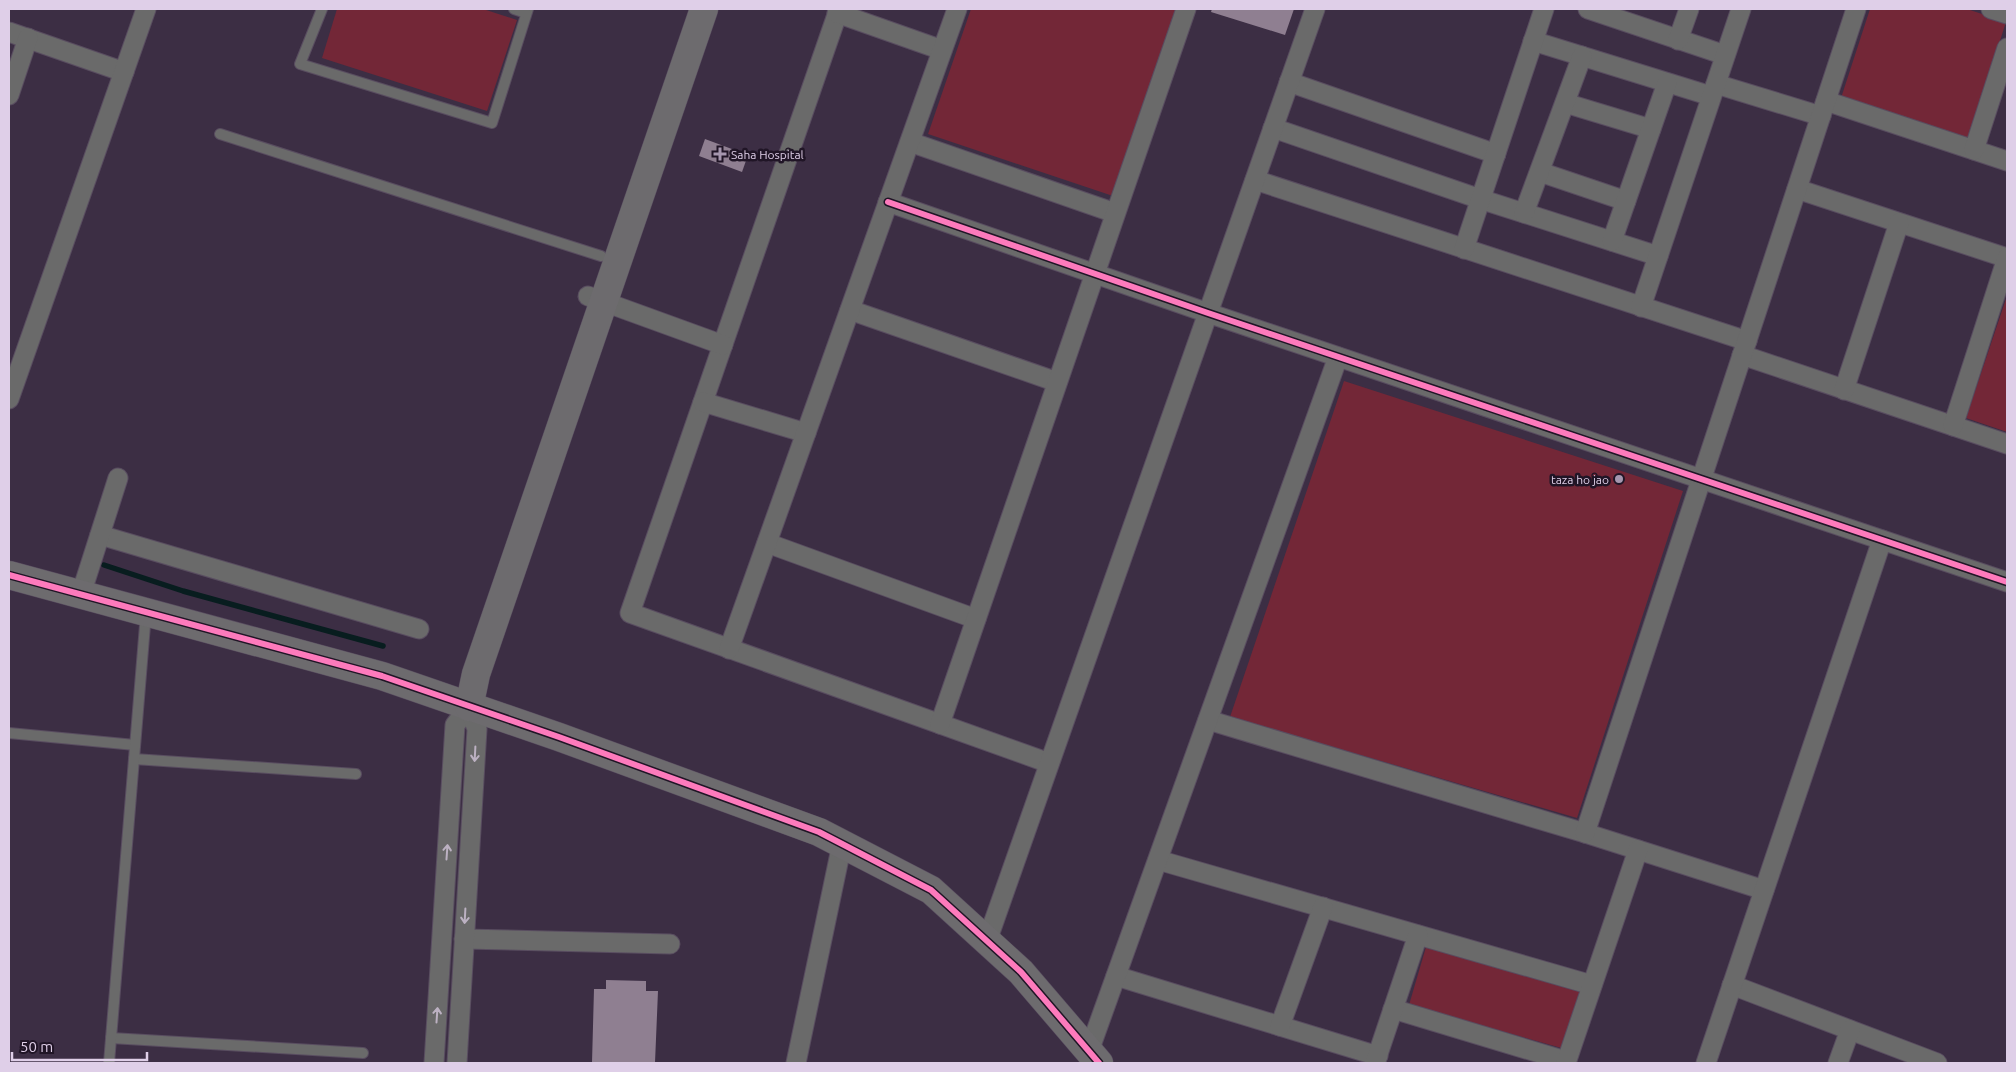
<svg xmlns="http://www.w3.org/2000/svg" width="2016" height="1072" viewBox="0 0 2016 1072" font-family="Ubuntu,sans-serif">
<style>
.green{fill:#732737}
.lines{fill:none;stroke-linecap:round;stroke-linejoin:round}
.stream{stroke:#081d1f;stroke-width:5.5}
.building{fill:#8f7f91}
.lane-casing{stroke:#594d60;stroke-width:12}
.street-casing{stroke:#594d60;stroke-width:21}
.secondary-casing{stroke:#594d60;stroke-width:29}
.lane{stroke:#6a6a6a;stroke-width:10}
.street{stroke:#6a6a6a;stroke-width:19}
.secondary{stroke:#6d6b6e;stroke-width:28}
.cycleway-casing{stroke:#201526;stroke-width:9}
.cycleway{stroke:#fd7abc;stroke-width:6}
.oneway{stroke:#bcb1c2}
.poi-dot{fill:#a697af;stroke:#201526;stroke-width:2}
.labels{text-anchor:middle;dominant-baseline:central;stroke-width:5;stroke-linejoin:round;paint-order:stroke}
.poi-label{font-size:12px;fill:#dfcfe8;stroke:#201526;text-anchor:start}
</style>
<rect width="100%" height="100%" fill="#3c2e44"/>
<g class="green">
<path d="M337 9H483L517 20 487 111 322 58Z"/>
<path d="M971 9H1177L1113 196 928 134Z"/>
<path d="M1870 9H1967L2006 22 1968 140 1841 98Z"/>
<path d="M2007 296V432L1966 418Z"/>
<path d="M1344 381 1683 491 1577 818 1230 717Z"/>
<path d="M1426 947 1582 991 1565 1049 1409 1005Z"/>
</g>
<g class="lines">
<path class="stream" d="M104 565 183 591 383 646"/>
</g>
<g class="building">
<path d="M1212 9H1294L1285 35 1211 12Z"/>
<path d="M705 139 748 155 742 172 699 156Z"/>
<path d="M606 980 646 981V991H658L655 1063H592L594 989H606Z"/>
</g>
<g class="lines">
<defs>
<g id="lane">
<path d="M322 9 300 64 492 123 528 9"/>
<path d="M514 9 526 13"/>
<path d="M220 134 601 256"/>
<path d="M9 733 135 745"/>
<path d="M134 759 356 774"/>
<path d="M111 1038 363 1053"/>
<path d="M109 1063 146 613"/>
</g>
<g id="street">
<path d="M839 9 630 613 1049 763"/>
<path d="M1588 9 1725 55"/>
<path d="M1991 9 2007 14"/>
<path d="M837 13 942 50"/>
<path d="M9 32 124 72"/>
<path d="M1678 40 1689 9"/>
<path d="M1533 41 1711 96"/>
<path d="M1289 82 1496 154"/>
<path d="M1716 84 1821 116"/>
<path d="M9 95 28 38"/>
<path d="M1826 101 2007 161"/>
<path d="M1565 103 1651 129"/>
<path d="M1273 128 1480 199 1658 256"/>
<path d="M910 142 1115 213"/>
<path d="M1974 150 2007 48"/>
<path d="M1540 172 1626 201"/>
<path d="M1255 180 1747 341"/>
<path d="M1797 189 2007 258"/>
<path d="M888 202 1208 313 2007 582"/>
<path d="M1524 213 1582 56"/>
<path d="M1612 241 1667 83"/>
<path d="M1464 249 1544 9"/>
<path d="M588 296 723 345"/>
<path d="M1641 307 1741 9"/>
<path d="M850 310 1057 382"/>
<path d="M1742 355 2007 444"/>
<path d="M1844 390 1899 223"/>
<path d="M9 399 146 9"/>
<path d="M703 402 806 433"/>
<path d="M1953 426 2007 258"/>
<path d="M100 535 419 629"/>
<path d="M767 543 976 619"/>
<path d="M81 594 118 478"/>
<path d="M729 649 957 9"/>
<path d="M1208 720 1585 833 1764 890"/>
<path d="M940 724 1186 9"/>
<path d="M1585 833 1856 9"/>
<path d="M1158 860 1592 985"/>
<path d="M464 939 670 944"/>
<path d="M987 941 1315 9"/>
<path d="M1116 976 1378 1056"/>
<path d="M1732 985 1937 1063"/>
<path d="M1393 1009 1566 1061"/>
<path d="M1280 1026 1323 907"/>
<path d="M1089 1051 1338 357"/>
<path d="M434 1063 455 725 469 707"/>
<path d="M457 1063 477 729 469 707"/>
<path d="M796 1063 842 844"/>
<path d="M1375 1063 1418 935"/>
<path d="M1566 1063 1638 850"/>
<path d="M1706 1063 1882 540"/>
<path d="M1838 1063 1850 1030"/>
</g>
<g id="secondary">
<path d="M9 575 382 676 559 737 819 832 931 890 1021 972 1099 1063"/>
<path d="M469 707 476 674 704 9"/>
</g>
</defs>
<use href="#lane" class="lane-casing"/>
<use href="#street" class="street-casing"/>
<use href="#secondary" class="secondary-casing"/>
<use href="#lane" class="lane"/>
<use href="#street" class="street"/>
<use href="#secondary" class="secondary"/>
<defs>
<g id="cycleway">
<path d="M888 202 1208 313 2007 582"/>
<path d="M9 575 382 676 559 737 819 832 931 890 1021 972 1099 1063"/>
</g>
</defs>
<use href="#cycleway" class="cycleway-casing"/>
<use href="#cycleway" class="cycleway"/>
</g>
<defs><path id="oneway-shaft" d="M-6 0H5M1.5-3L5.5 0L1.5 3" fill="none" stroke-width="1.6" stroke-linecap="round" stroke-linejoin="round" transform="scale(1.25)"/></defs>
<g class="oneway">
<use href="#oneway-shaft" transform="translate(475 754) rotate(93)"/>
<use href="#oneway-shaft" transform="translate(447 852) rotate(-86)"/>
<use href="#oneway-shaft" transform="translate(465 916) rotate(93)"/>
<use href="#oneway-shaft" transform="translate(437 1015) rotate(-86)"/>
</g>
<g class="poi-dot">
<path d="M717.5 146.5h5v5h5v5h-5v5h-5v-5h-5v-5h5z"/>
<circle cx="1619" cy="479" r="5"/>
</g>
<g class="labels">
<g class="poi-label">
<text x="731" y="154">Saha Hospital</text>
<text x="1609" y="479" text-anchor="end">taza ho jao</text>
</g>
</g>
<rect width="2016" height="1072" fill="none" stroke="#dfcfe8" stroke-width="20"/>
<path d="M12 1052v8h135v-8" fill="none" stroke="#dfcfe8" stroke-width="2.5"/>
<text x="20" y="1052" font-size="15" fill="#dfcfe8" stroke="#201526" stroke-width="4" paint-order="stroke">50 m</text>
</svg>
